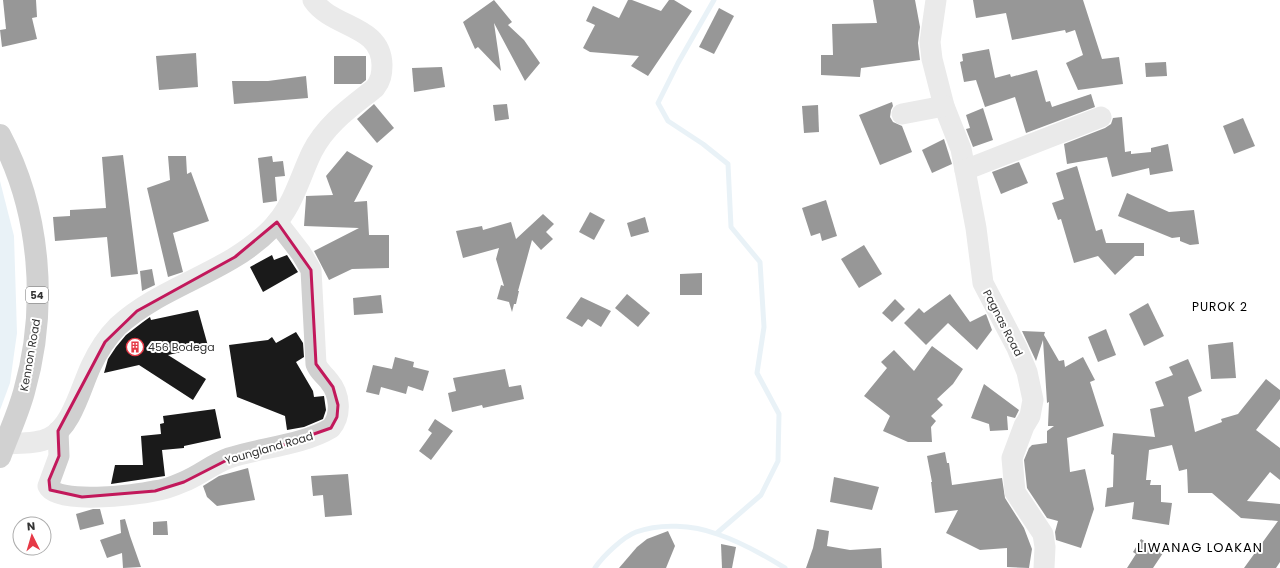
<svg xmlns="http://www.w3.org/2000/svg" width="1280" height="568" viewBox="0 0 1280 568" font-family="Poppins,sans-serif">
<style>
.water{fill:#cfe2ee}
.lines{fill:none;stroke-linecap:round;stroke-linejoin:round}
.stream{stroke:#cfe2ee;stroke-width:5}
.building{fill:#1a1a1a}
.minor{stroke:#d0d0d0;stroke-width:21}
.highway{stroke:#9a9a9a;stroke-width:22}
.marked{fill:none;stroke:#c2185b;stroke-width:3;stroke-linejoin:round}
.labels{text-anchor:middle;dominant-baseline:central;stroke-width:4;stroke-linejoin:round;paint-order:stroke}
.shield{fill:#fff;stroke:#707070;stroke-width:1}
.shield-label{font-size:10px;font-weight:bold;fill:#333}
.street-label{font-size:11px;fill:#333;stroke:#fff}
.poi-label{font-size:11px;fill:#333;stroke:#fff;text-anchor:start}
.neighbourhood-label{font-size:12px;letter-spacing:1px;fill:#000;stroke:#fff}
.quarter-label{font-size:13px;letter-spacing:1px;fill:#000;stroke:#fff}
</style>
<rect width="100%" height="100%" fill="#fff"/>
<path class="water" d="M0 181 14 236 17 333 10 383 0 410Z"/>
<g class="lines">
<g class="stream">
<path d="M714 0 678 63 658 103 668 121 703 144 728 164 731 227 760 262 764 327 757 373 779 414 778 461 761 495 717 533"/>
<path d="M595 568C603 556 623 537 636 532 660 523 693 525 717 534 741 542 764 555 785 568"/>
</g>
</g>
<g class="building">
<path d="M3 0H36L37 17 32 18 37 39 2 47 0 30 6 29Z"/>
<path d="M494 0 512 22 508 25 524 40 540 63 525 81 494 23 501 71 478 47 475 49 463 22Z"/>
<path d="M628 0H632L661 11 669 0H674L692 11 648 76 631 66 639 56 590 52 583 48 595 25 586 21 593 6 619 18Z"/>
<path d="M873 0H915L920 27 918 43 920 60 861 68 860 77 821 75V55H833L832 24 877 23Z"/>
<path d="M973 0H1083L1102 59 1119 57 1123 84 1078 90 1066 63 1083 55 1075 30 1066 33 1065 30 1012 40 1006 13 976 18Z"/>
<path d="M719 8 734 16 714 54 699 47Z"/>
<path d="M989 49 995 78 1010 74 1011 77 1037 70 1046 102 1050 101 1052 107 1091 94 1095 107 1026 133 1015 97 985 107 976 80 964 82 960 62 963 61 962 54Z"/>
<path d="M196 53 198 87 159 90 156 56Z"/>
<path d="M334 56H366V80L361 84H334Z"/>
<path d="M1166 62 1167 76 1146 77 1145 63Z"/>
<path d="M442 67 445 87 414 92 412 68Z"/>
<path d="M306 76 308 98 234 104 232 81H268Z"/>
<path d="M892 102 893 106 891 110 890 117 893 122 902 126 912 152 880 165 859 115Z"/>
<path d="M374 104 394 128 377 143 357 119Z"/>
<path d="M507 104 509 119 495 121 493 105Z"/>
<path d="M818 105 819 132 804 133 802 106Z"/>
<path d="M983 108 993 140 973 147 966 129 970 128 966 115Z"/>
<path d="M1122 117 1125 152 1131 151V154L1151 152V148L1168 144 1173 171 1150 175 1149 168 1112 177 1107 157 1067 164 1064 144 1105 128 1111 124 1113 118Z"/>
<path d="M1243 118 1255 146 1234 154 1223 126Z"/>
<path d="M944 139 952 164 932 173 922 150Z"/>
<path d="M347 151 373 166 354 202 367 201 369 235H389V268L352 269 329 280 314 251 359 228 304 226 306 198V196L333 195 326 176Z"/>
<path d="M123 155 138 274 111 277 107 237 55 241 53 217 70 216V210L106 208 102 157Z"/>
<path d="M168 156H186L187 174 191 172 209 221 173 233 183 272 168 277 147 188 170 180Z"/>
<path d="M272 156 273 162 283 161 285 176 275 177 277 201 263 203 258 158Z"/>
<path d="M1019 162 1028 183 1001 194 992 172Z"/>
<path d="M1077 166 1096 231 1102 229 1106 243H1144V256H1135L1115 275 1098 256 1074 263 1061 219 1058 220 1052 203 1064 199 1056 173Z"/>
<path d="M1127 193 1169 212 1194 210 1199 244 1190 245 1180 241V237L1172 238 1118 216Z"/>
<path d="M826 200 837 236 822 241 820 233 811 236 802 208Z"/>
<path d="M590 212 605 220 594 240 579 232Z"/>
<path d="M543 214 554 224 546 232 553 239 541 250 532 240 518 291H519L516 304H514L512 312 509 302 497 299 501 285 504 286 496 259 499 248 463 258 456 231 482 226 483 230 511 222 516 239Z"/>
<path d="M645 217 649 232 631 237 627 223Z"/>
<path d="M864 245 882 274 859 288 841 259Z"/>
<path d="M272 255 274 260 287 255 298 272 263 292 250 267Z"/>
<path d="M152 269 155 285 142 291 140 271Z"/>
<path d="M702 273V295H680V274Z"/>
<path d="M627 294 650 313 638 327 615 308Z"/>
<path d="M950 294 970 322 986 314 992 330 977 350 948 323 926 345 904 323 919 308 924 313Z"/>
<path d="M381 295 383 313 354 315 353 298Z"/>
<path d="M581 297 611 311 601 327 588 319 582 327 566 318Z"/>
<path d="M895 299 905 309 892 322 882 313Z"/>
<path d="M1148 303 1164 336 1144 346 1129 314Z"/>
<path d="M198 310 208 346 168 355 206 379 193 400 139 365 104 373 108 359 116 347 126 335 143 322 150 317 151 320Z"/>
<path d="M1106 329 1116 355 1098 362 1088 337Z"/>
<path d="M1022 331 1045 332 1044 335 1059 361 1064 360 1065 367 1083 357 1095 380 1090 382 1104 426 1067 438 1070 472 1085 469 1094 509 1081 548 1056 540 1055 532 1058 521 1047 518 1027 488 1024 460 1029 448 1032 445 1047 443V431L1054 426H1048L1049 402 1047 403 1043 340 1036 361Z"/>
<path d="M296 332 303 343 304 357 296 362 313 391 314 397 324 396 326 410 323 419 304 427 287 430 285 416 237 397 229 345 268 340 272 337 276 343Z"/>
<path d="M1233 342 1236 378 1211 379 1208 345Z"/>
<path d="M932 346 963 369 953 384 937 399 943 405 931 416 936 421 931 427 932 442H908L883 431 890 416 864 396 887 368 881 362 894 350 914 371Z"/>
<path d="M395 357 414 362 413 367 429 371 423 391 408 386 406 394 381 387 379 395 366 392 373 365 392 369Z"/>
<path d="M1188 359 1202 391 1188 397 1195 432 1222 422 1221 419 1238 414 1266 379 1280 390V399L1256 430 1280 448V480L1270 472 1247 501 1280 504V562L1276 568H1244L1278 521 1241 518 1212 493H1188L1187 469 1179 471 1172 445 1149 450 1146 480H1151L1150 485H1161V502L1172 503 1169 525 1132 519 1134 502 1105 507 1107 488 1113 487 1114 455 1111 454 1113 433 1155 437 1150 409 1164 406 1155 382 1173 375 1169 367Z"/>
<path d="M505 369 509 387 521 385 524 399 483 408 482 405 452 412 448 393 456 391 453 378Z"/>
<path d="M984 384 1019 410 1015 418 1007 416 1008 430 990 431 989 424 971 418Z"/>
<path d="M215 409 221 438 184 446V448L162 450 165 476 111 484 115 465H143L141 436 161 434 160 424 164 423 163 416Z"/>
<path d="M435 419 453 431 431 460 419 451 432 433 428 430Z"/>
<path d="M945 452 947 463H949L952 485 1002 478 1005 498 1024 528 1032 549 1029 568 1007 567V548L980 550 946 533 958 510 935 513 931 482H932L927 456Z"/>
<path d="M248 468 255 500 217 506 207 497 203 486 219 476Z"/>
<path d="M348 474 352 515 325 517 323 495 313 496 311 476Z"/>
<path d="M834 477 879 487 872 510 830 502Z"/>
<path d="M93 509H100L104 524 80 530 76 514Z"/>
<path d="M125 519 130 536 141 567 123 568 122 553 107 558 100 540 121 533 120 520Z"/>
<path d="M167 521 168 535H153V522Z"/>
<path d="M817 529 829 531 827 546 850 550 881 548 882 568H806L813 548Z"/>
<path d="M668 531 675 546 666 568H619L637 547 647 539Z"/>
<path d="M1141 539 1163 553 1153 568H1127L1136 554 1133 552Z"/>
<path d="M721 544 736 547 732 568H722Z"/>
</g>
<g class="lines">
<g class="minor">
<path d="M936 0 930 42 932 59 944 106 961 149 976 228 983 283 1017 348 1027 372 1033 400 1030 416 1024 426 1012 458 1015 492 1043 534 1045 547 1044 568"/>
<path d="M902 114 944 106"/>
<path d="M965 170 1101 117"/>
<path d="M58 431 59 456 48 486C56 505 136 495 154 491 163 490 174 486 183 482 199 476 212 464 229 458 259 448 303 445 331 428 342 415 340 394 329 381 324 374 319 372 316 364L311 270 301 253 277 222"/>
<path d="M5 444C19 443 37 444 49 438 72 427 81 387 91 366 98 351 107 337 118 326 163 285 228 273 271 229 293 207 299 179 312 152 326 124 351 107 375 88 381 80 382 74 382 65 381 24 333 29 313 0"/>
</g>
<path class="highway" d="M0 135C41 212 48 308 24 392 18 414 8 435 0 457"/>
</g>
<path d="M0 0H1280V568H0ZM277 222 311 270 316 364 333 387 338 405 337 417 331 428 274 448 229 459 184 482 155 491 82 497 50 490 49 480 59 456 58 431 105 342 137 311 235 257Z" fill="#fff" fill-opacity=".55" fill-rule="evenodd"/>
<path class="marked" d="M277 222 311 270 316 364 333 387 338 405 337 417 331 428 274 448 229 459 184 482 155 491 82 497 50 490 49 480 59 456 58 431 105 342 137 311 235 257Z"/>
<defs>
<symbol id="building-ring" viewBox="-11 -11 22 22"><circle r="9.5" fill="#fff" stroke="#e63946" stroke-width="1.5"/><path d="M-4-6H4V6H1V3H-1V6H-4ZM-2.5-4.3h1.7v1.8h-1.7ZM.8-4.3h1.7v1.8H.8ZM-2.5-1h1.7V.8h-1.7ZM.8-1h1.7V.8H.8Z" fill="#e63946"/></symbol>
</defs>
<g fill-rule="evenodd">
<use href="#building-ring" x="125" y="337" width="20" height="20"/>
</g>
<g class="labels">
<rect class="shield" x="26" y="287" width="22" height="16" rx="3"/>
<g class="shield-label">
<text x="37" y="295">54</text>
</g>
<g class="street-label">
<text transform="translate(1003 323) rotate(63)">Pagnas Road</text>
<text transform="translate(30 355) rotate(-80)">Kennon Road</text>
<text transform="translate(269 448) rotate(-16)">Youngland Road</text>
</g>
<g class="poi-label">
<text x="148" y="347">456 Bodega</text>
</g>
<g class="neighbourhood-label">
<text x="1220" y="306">PUROK 2</text>
</g>
<g class="quarter-label">
<text x="1200" y="547">LIWANAG LOAKAN</text>
</g>
</g>
<g transform="translate(32 536) rotate(355)"><circle r="19" fill="#ffffff" stroke="#adadad"/>
<path d="M0-3L7 15L0 10L-7 15Z" fill="#e63946"/>
<text y="-6" font-size="11" font-weight="bold" text-anchor="middle" fill="#333333">N</text>
</g>
</svg>
